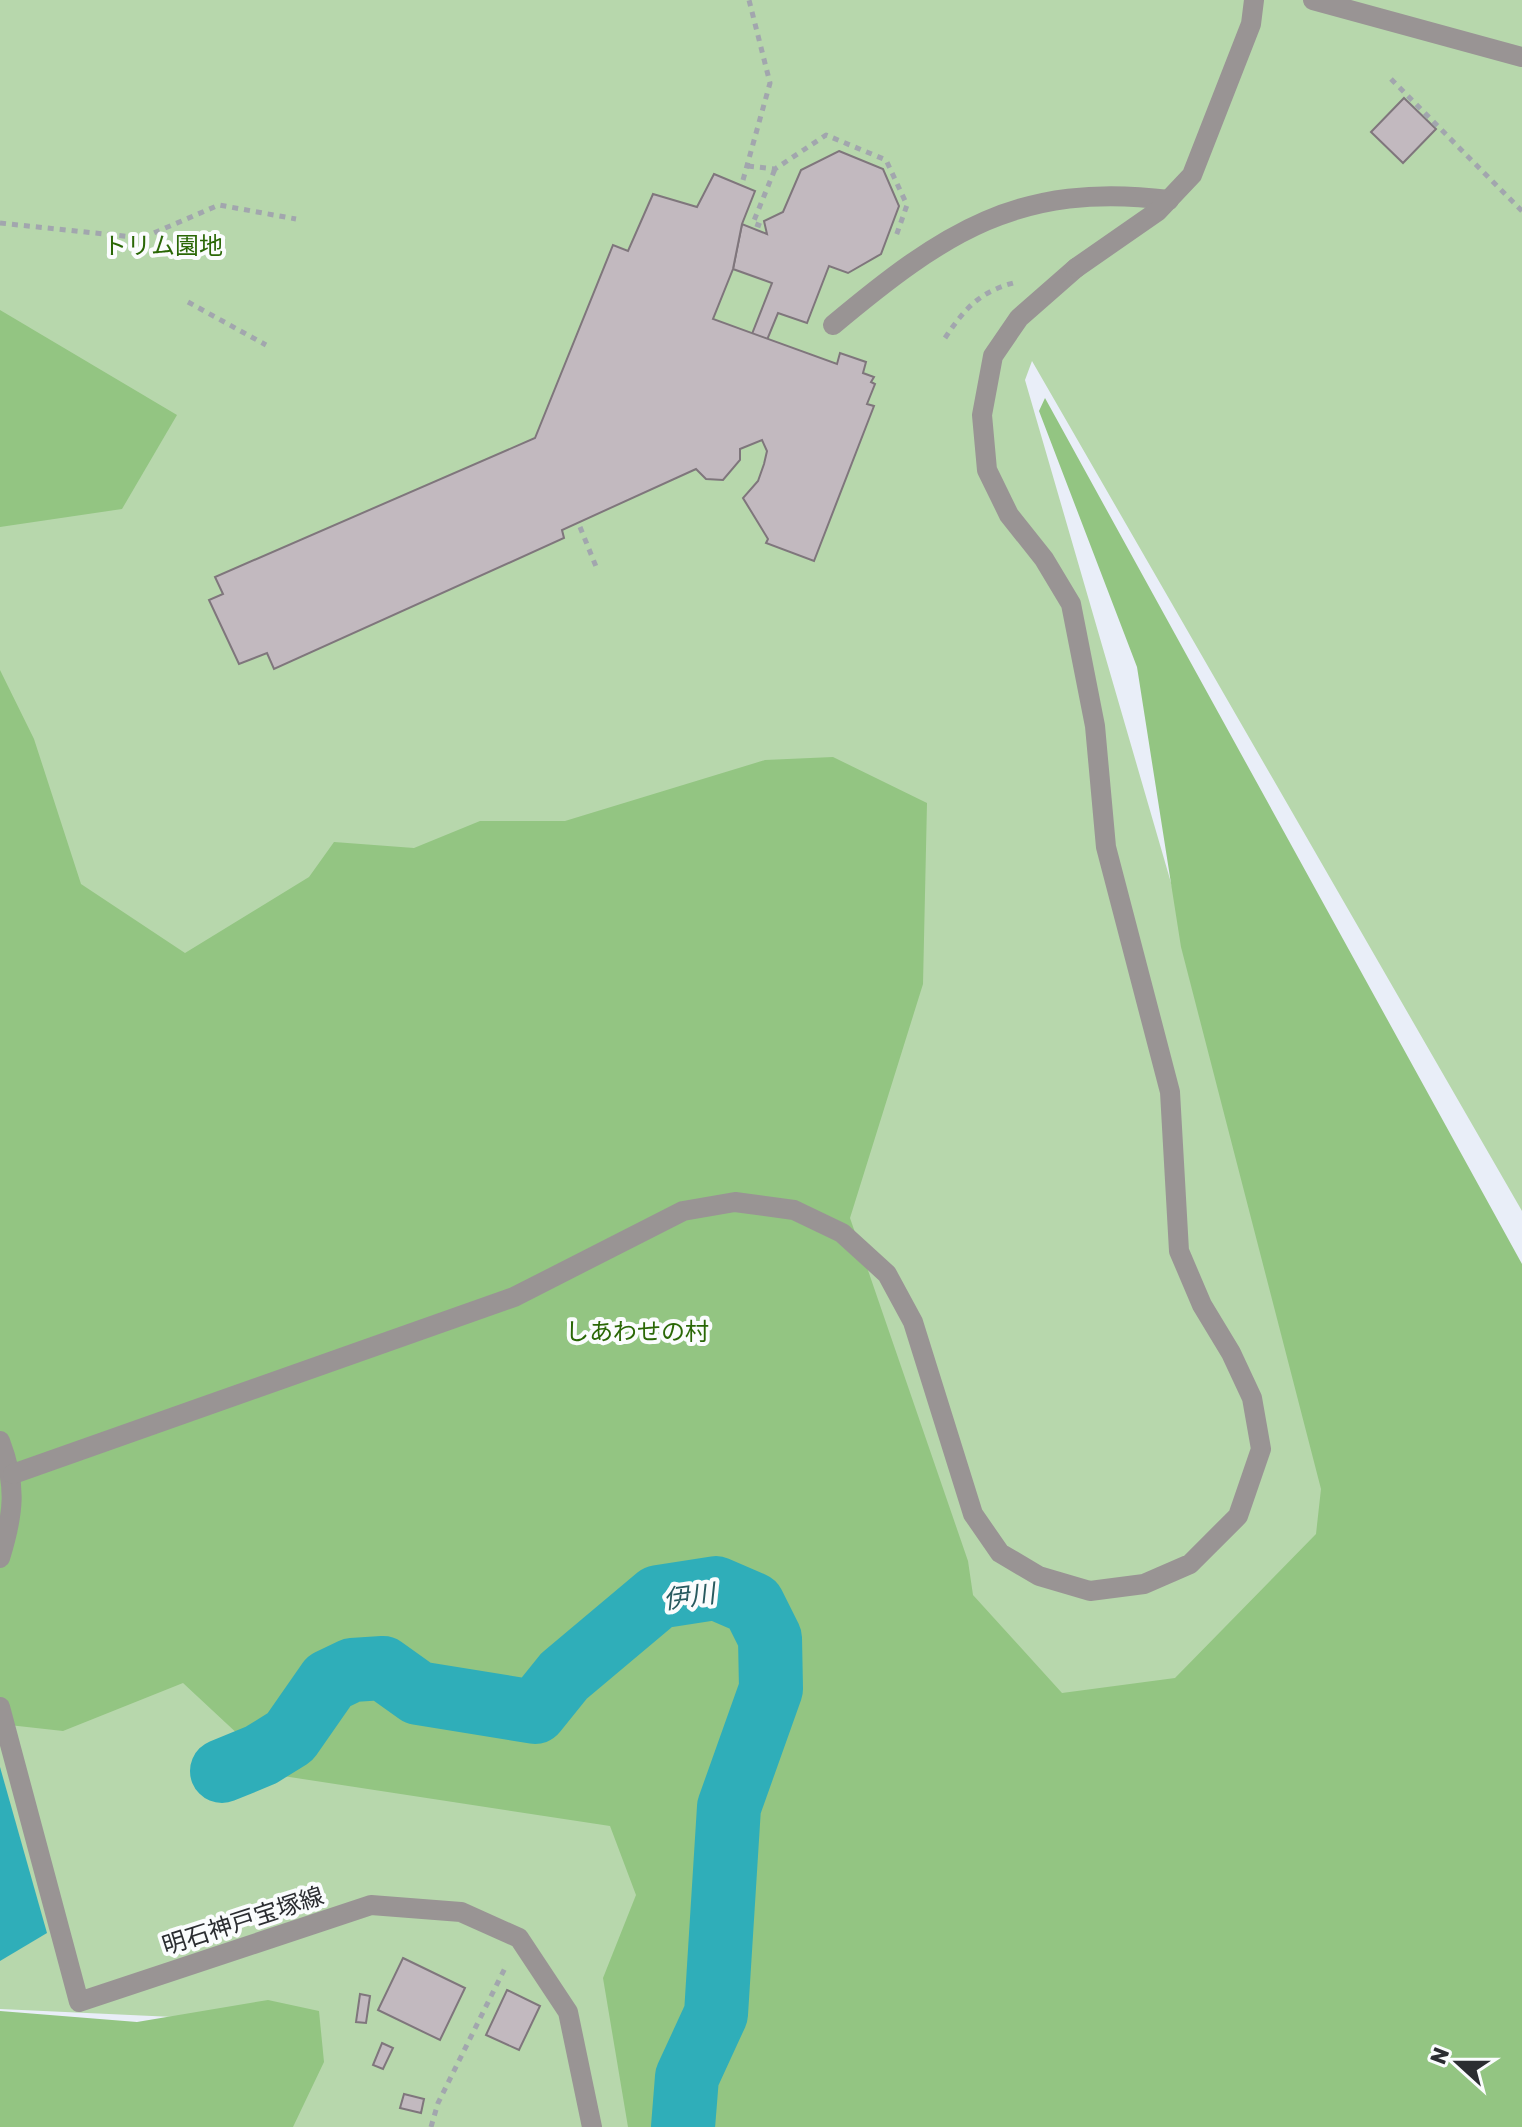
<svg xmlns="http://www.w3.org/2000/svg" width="1522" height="2127" viewBox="0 0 1522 2127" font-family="Rubik,'Noto Sans JP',sans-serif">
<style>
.green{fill:#b7d7ac}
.forest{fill:#93c582}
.water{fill:#2faeb9}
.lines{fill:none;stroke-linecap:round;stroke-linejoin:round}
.river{stroke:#2faeb9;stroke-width:64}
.building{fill:#c2b9bf;stroke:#7f767c;stroke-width:2}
.path{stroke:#a2a6ae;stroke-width:5;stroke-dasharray:6 6;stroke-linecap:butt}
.service{stroke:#999494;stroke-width:20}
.minor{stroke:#999494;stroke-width:20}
.tertiary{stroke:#999494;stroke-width:20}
.labels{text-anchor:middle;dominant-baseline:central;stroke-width:8;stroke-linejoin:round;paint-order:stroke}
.park-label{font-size:24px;fill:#2a6706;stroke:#fafcfd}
.street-label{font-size:24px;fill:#2b2d31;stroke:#fafcfd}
.water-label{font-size:26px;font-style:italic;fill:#285a5f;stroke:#fafcfd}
</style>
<rect width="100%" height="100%" fill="#e9eef8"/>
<path class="green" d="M0 0H1522V1211L1032 361 1025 380 1370 1568 1101 2127H259L239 2020 0 2009Z"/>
<g class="forest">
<path d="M0 310 177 415 122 509 0 527Z"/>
<path d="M1045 398 1522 1264V2127H628L603 1978 636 1895 610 1826 283 1776 183 1683 63 1731 0 1724V670L34 739 81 884 185 953 309 877 334 842 414 848 480 821H565L765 760 833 757 927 803 923 984 850 1218 968 1561 973 1595 1062 1693 1175 1678 1316 1534 1321 1489 1181 947 1137 667 1039 411Z"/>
<path d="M268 2000 319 2011 324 2062 293 2127H0V2011L137 2022Z"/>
</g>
<path class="water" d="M0 1767 47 1933 0 1961Z"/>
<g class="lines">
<path class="river" d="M222 1771 261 1755 290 1737 329 1681 352 1670 383 1668 418 1693 535 1712 564 1676 658 1597 716 1588 753 1604 770 1638 771 1689 729 1807 716 2014 687 2077 683 2127"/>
</g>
<g class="building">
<path d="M1404 98 1436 129 1403 163 1371 132Z"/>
<path d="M839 151 883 169 899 206 881 254 848 273 829 266 807 323 778 313 767 340 752 334 772 283 733 269 742 224 767 234 764 221 783 212 801 170Z"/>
<path d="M714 174 755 191 742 224 733 269 713 319 837 364 840 353 866 362 863 373 874 377 871 382 875 384 867 404 874 406 814 561 766 543 768 539 743 498 758 481 764 464 767 451 762 440 740 449V460L723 480 706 479 696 469 562 530 564 538 274 669 267 653 239 664 209 600 223 594 215 577 535 438 613 245 628 251 653 194 697 207Z"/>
<path d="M403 1958 465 1988 440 2040 378 2010Z"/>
<path d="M507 1990 540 2006 519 2050 486 2035Z"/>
<path d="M360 1994 370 1996 366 2023 356 2022Z"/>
<path d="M382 2043 393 2048 383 2069 373 2065Z"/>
<path d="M404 2094 424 2099 421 2113 400 2108Z"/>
</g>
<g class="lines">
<g class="path">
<path d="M1391 79 1522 211"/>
<path d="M748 166 775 169 826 135 886 160 907 205 895 239"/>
<path d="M743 180 770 83 749 0"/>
<path d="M0 223 142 238 219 205 296 219"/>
<path d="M761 226 753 223 775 169"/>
<path d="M188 302 266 345"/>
<path d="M945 338C965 308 980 291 1017 282"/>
<path d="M580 527 597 569"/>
<path d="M431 2127 438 2103 505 1968"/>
</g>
<path class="service" d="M833 325C943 233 1019 181 1169 200"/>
<g class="minor">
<path d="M0 1441C17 1485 14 1513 0 1558"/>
<path d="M13 1474 514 1297 683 1211 735 1202 794 1210 842 1233 887 1274 913 1322 973 1514 1000 1553 1039 1576 1090 1591 1144 1584 1190 1564 1238 1516 1261 1449 1252 1398 1231 1353 1202 1305 1179 1251 1170 1092 1106 847 1095 726 1071 604 1044 559 1009 515 987 470 982 415 993 356 1019 318 1076 268"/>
<path d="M0 1707 79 2002 371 1905 461 1912 519 1938 568 2012 592 2127"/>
</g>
<g class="tertiary">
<path d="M1313 0 1522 57"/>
<path d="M1076 268 1158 211 1192 175 1251 24 1254 0"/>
</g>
</g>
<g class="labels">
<g class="park-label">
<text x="163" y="246">トリム園地</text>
<text x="637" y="1332">しあわせの村</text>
</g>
<g class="street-label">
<text transform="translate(243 1921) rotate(-18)">明石神戸宝塚線</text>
</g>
<g class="water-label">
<text transform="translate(689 1597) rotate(-8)">伊川</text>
</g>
</g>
<g transform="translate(1458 2063) rotate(291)" stroke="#fafcfd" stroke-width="6" paint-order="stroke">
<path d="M0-6L14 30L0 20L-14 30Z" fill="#2b2d31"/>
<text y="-12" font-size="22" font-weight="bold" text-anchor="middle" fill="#2b2d31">N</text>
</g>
</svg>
